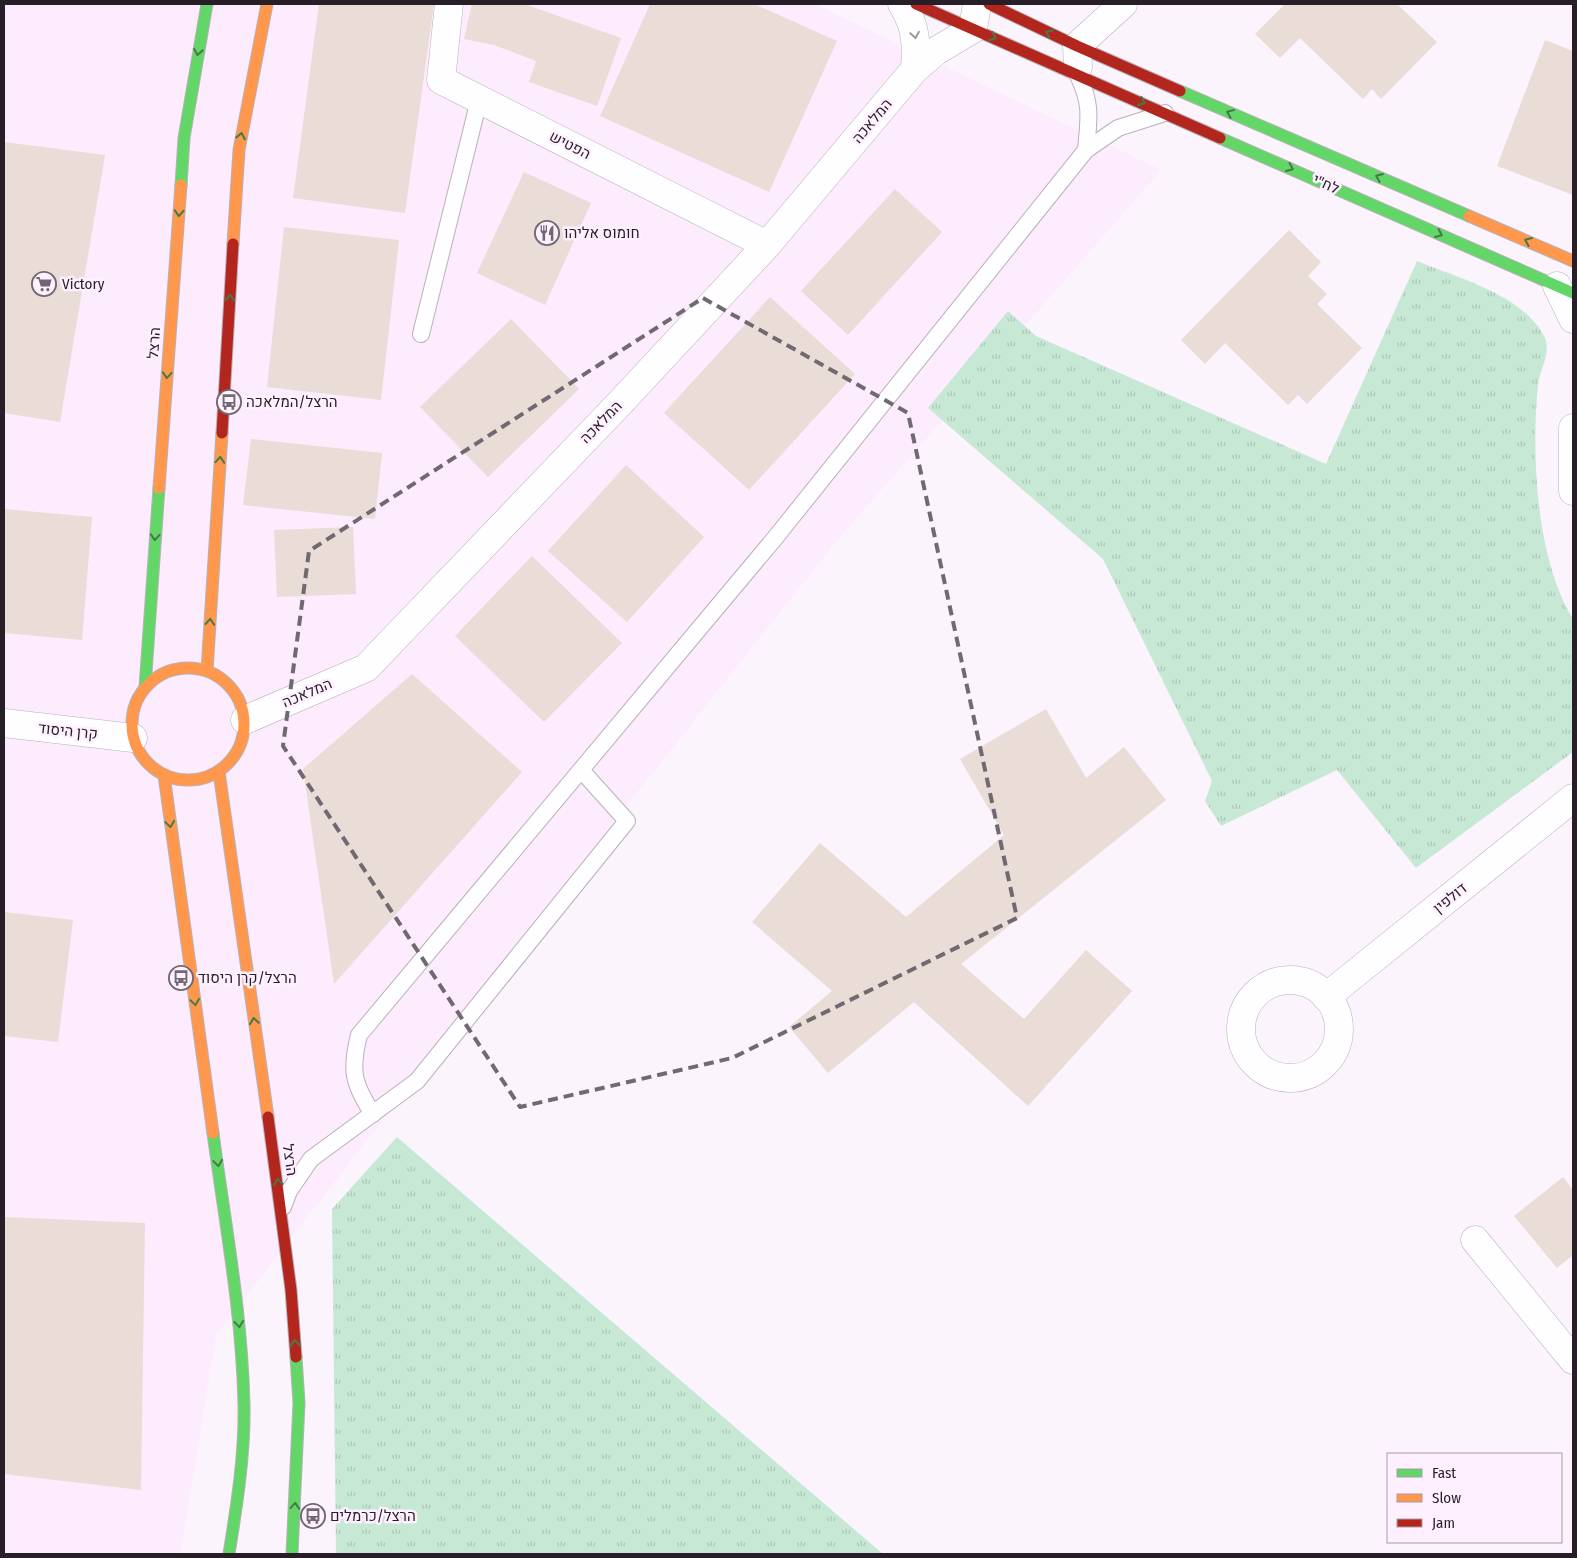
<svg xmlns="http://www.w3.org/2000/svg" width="1577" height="1558" viewBox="0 0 1577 1558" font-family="'Fira Sans Condensed',Heebo,sans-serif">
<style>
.built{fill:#fcecfd}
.grass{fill:url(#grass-tufts)}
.building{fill:#eadcd7}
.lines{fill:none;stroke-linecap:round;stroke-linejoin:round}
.lane-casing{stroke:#b9b1b9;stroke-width:18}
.street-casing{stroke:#b9b1b9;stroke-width:29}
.fast-casing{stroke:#b9b1b9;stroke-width:13}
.slow-casing{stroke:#b9b1b9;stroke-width:13}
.jam-casing{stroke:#b9b1b9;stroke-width:13}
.lane{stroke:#fefdff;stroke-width:16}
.street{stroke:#fefdff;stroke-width:28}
.fast{stroke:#63d668;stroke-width:11}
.slow{stroke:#ff974d;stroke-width:11}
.jam{stroke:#b3261e;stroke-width:11}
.oneway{stroke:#457a48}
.oneway2{stroke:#9d999e}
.marked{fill:none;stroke:#716972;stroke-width:4;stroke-dasharray:10 6;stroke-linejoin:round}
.labels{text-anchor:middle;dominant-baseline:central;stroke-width:5;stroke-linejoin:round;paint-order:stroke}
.street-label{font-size:15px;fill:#271e27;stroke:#fef0ff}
.poi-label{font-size:15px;fill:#271e27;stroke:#fef0ff;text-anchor:start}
</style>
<defs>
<pattern id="grass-tufts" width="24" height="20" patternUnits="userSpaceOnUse" patternTransform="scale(1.25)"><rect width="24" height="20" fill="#c8e8d6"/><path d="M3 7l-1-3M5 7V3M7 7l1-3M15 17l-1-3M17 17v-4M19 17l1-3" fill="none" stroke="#acc7b8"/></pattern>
</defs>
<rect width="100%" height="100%" fill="#fbf4fc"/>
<path class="built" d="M4 4H815L1161 170 835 543 623 810 216 1335 180 1554H4Z"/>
<g class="grass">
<path d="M1417 261C1458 278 1520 294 1543 334 1553 351 1540 368 1538 385 1531 454 1536 559 1573 619V752L1416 868 1337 770 1221 826 1205 801 1212 781 1103 559 928 408 1008 311 1036 336 1326 464Z"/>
<path d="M397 1137 883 1554H336L332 1209Z"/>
</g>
<g class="building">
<path d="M319 4H434L405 213 293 198Z"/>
<path d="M472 4H524L621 38 597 106 529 82 536 61 494 45 464 39Z"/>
<path d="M650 4H754L837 41 769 192 600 116Z"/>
<path d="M1285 4H1397L1437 42 1381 99 1372 89 1363 99 1300 38 1280 58 1255 34Z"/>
<path d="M1545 40 1573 51V195L1497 166Z"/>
<path d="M4 142 105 155 60 422 4 413Z"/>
<path d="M524 172 591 203 545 305 477 273Z"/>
<path d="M895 189 942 232 848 335 801 291Z"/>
<path d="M284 227 399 240 381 400 267 387Z"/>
<path d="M1289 230 1321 262 1308 276 1327 294 1317 304 1362 348 1307 404 1298 395 1288 405 1225 343 1205 364 1181 340Z"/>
<path d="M770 297 855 374 749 490 664 413Z"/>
<path d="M511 319 579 389 488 477 420 407Z"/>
<path d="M251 439 382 453 375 519 243 505Z"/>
<path d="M626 465 704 537 627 622 548 551Z"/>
<path d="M4 509 92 517 82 640 4 633Z"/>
<path d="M353 527 356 594 277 597 274 530Z"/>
<path d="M532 556 622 643 544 722 455 636Z"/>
<path d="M412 674 522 772 334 984 303 769Z"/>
<path d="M1046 709 1086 778 1124 747 1166 800 961 964 1024 1019 1086 950 1132 991 1028 1106 914 1002 828 1073 789 1027 832 991 752 922 820 843 906 917 1004 835 960 759Z"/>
<path d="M4 912 73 920 58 1042 4 1036Z"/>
<path d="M1563 1177 1573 1190V1255L1557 1268 1514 1216Z"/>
<path d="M4 1217 145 1223 141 1490 4 1474Z"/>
</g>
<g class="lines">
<defs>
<g id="lane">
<path d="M1078 75C1092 105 1089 117 1086 150"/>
<path d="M421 334 479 100"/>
<path d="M373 1114C353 1084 350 1070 359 1035L775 538 1086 150 1118 128 1165 113"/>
<path d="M283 1207 289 1191 311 1159 417 1081 627 821 581 770"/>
</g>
<g id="street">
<path d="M449 4 441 80 767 245"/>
<path d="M902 4C916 26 917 44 915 69"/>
<path d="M1078 67 1077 46 1123 4"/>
<path d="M1557 286 1573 319"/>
<path d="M1573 428V491"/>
<path d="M245 720 366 668 619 404 767 245 915 69 936 51 973 29 977 4"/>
<path d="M4 723 133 738"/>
<circle cx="1290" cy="1029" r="49"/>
<path d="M1326 997 1573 798"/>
<path d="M1475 1240 1573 1360"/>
</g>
<g id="fast">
<path d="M1180 91 1469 216"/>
<path d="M1220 138 1573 293"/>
<path d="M181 185 184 138 207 4"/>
<path d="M145 687 159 488"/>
<path d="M213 1133C225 1223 242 1313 244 1404 245 1454 237 1504 229 1554"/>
<path d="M292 1554 299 1403 296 1357"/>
</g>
<g id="slow">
<path d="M1469 216 1573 261"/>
<path d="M233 244 239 150 267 4"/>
<path d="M159 488 181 185"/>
<circle cx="188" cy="724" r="56"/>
<path d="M207 671 222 433"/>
<path d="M219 772 268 1117"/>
<path d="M164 775 213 1133"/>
</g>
<g id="jam">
<path d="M916 4 1220 138"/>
<path d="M989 4 1077 46 1180 91"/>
<path d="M222 433 233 244"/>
<path d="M268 1117 291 1290 296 1357"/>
</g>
</defs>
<use href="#lane" class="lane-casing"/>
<use href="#street" class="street-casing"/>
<use href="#fast" class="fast-casing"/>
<use href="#slow" class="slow-casing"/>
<use href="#jam" class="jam-casing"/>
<use href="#lane" class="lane"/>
<use href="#street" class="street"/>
<use href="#fast" class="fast"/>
<use href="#slow" class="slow"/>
<use href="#jam" class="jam"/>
</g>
<defs><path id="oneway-chevron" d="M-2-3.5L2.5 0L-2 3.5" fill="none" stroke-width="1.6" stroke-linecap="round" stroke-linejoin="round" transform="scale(1.25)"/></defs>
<g class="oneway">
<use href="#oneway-chevron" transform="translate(1049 33) rotate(-154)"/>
<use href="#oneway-chevron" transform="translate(993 37) rotate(23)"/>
<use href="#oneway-chevron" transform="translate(198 52) rotate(100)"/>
<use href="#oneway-chevron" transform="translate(1142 102) rotate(24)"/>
<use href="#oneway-chevron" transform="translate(1230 113) rotate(-157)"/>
<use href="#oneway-chevron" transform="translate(241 136) rotate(-79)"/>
<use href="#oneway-chevron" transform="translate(1290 168) rotate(24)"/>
<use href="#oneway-chevron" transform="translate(1379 177) rotate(-157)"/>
<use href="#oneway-chevron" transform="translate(179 213) rotate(94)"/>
<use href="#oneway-chevron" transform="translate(1439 234) rotate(24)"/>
<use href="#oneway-chevron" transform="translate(1528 241) rotate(-157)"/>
<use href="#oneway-chevron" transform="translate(230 298) rotate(-86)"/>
<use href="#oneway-chevron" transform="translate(167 375) rotate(94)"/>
<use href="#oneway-chevron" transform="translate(220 460) rotate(-86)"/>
<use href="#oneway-chevron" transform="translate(155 537) rotate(94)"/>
<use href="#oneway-chevron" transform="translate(210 622) rotate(-86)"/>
<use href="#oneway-chevron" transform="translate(170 824) rotate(82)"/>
<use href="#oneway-chevron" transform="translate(195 1002) rotate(82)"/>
<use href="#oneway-chevron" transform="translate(254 1021) rotate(-99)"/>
<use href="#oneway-chevron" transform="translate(218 1163) rotate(82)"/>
<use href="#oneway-chevron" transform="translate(278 1182) rotate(-97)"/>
<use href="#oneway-chevron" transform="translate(239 1324) rotate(84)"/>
<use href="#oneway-chevron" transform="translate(295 1343) rotate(-94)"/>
<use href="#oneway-chevron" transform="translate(295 1506) rotate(-86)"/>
</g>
<use class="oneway2" href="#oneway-chevron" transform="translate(915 35) rotate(81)"/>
<path class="marked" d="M703 298 908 413 1017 918 732 1058 520 1107 283 746 309 551Z"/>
<defs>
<symbol id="restaurant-ring" viewBox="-11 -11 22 22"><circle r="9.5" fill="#fef0ff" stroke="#716972" stroke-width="1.5"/><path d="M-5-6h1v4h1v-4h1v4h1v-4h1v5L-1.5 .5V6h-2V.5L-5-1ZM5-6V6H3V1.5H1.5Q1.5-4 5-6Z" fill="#716972"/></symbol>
<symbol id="supermarket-ring" viewBox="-11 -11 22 22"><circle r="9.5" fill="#fef0ff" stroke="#716972" stroke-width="1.5"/><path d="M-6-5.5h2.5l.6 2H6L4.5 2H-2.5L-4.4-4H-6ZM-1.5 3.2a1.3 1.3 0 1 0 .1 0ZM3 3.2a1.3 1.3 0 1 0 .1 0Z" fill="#716972"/></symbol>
<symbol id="bus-ring" viewBox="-11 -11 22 22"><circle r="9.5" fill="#fef0ff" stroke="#716972" stroke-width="1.5"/><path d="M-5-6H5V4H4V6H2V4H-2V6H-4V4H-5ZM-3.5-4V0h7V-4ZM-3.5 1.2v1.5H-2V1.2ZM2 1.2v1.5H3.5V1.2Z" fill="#716972"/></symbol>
</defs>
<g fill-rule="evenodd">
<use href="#restaurant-ring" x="533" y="219" width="28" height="28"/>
<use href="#supermarket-ring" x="30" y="270" width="28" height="28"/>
<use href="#bus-ring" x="215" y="388" width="28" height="28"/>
<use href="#bus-ring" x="167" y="964" width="28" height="28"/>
<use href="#bus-ring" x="299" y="1502" width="28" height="28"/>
</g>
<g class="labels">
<g class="street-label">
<text transform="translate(872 121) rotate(-50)">המלאכה</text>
<text transform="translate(570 145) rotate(27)">הפטיש</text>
<text transform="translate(1326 184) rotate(24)">לח"י</text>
<text transform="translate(154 343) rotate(-86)">הרצל</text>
<text transform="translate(601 422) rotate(-46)">המלאכה</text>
<text transform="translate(307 693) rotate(-23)">המלאכה</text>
<text transform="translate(68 731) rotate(6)">קרן היסוד</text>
<text transform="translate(1450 898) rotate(-39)">דולפין</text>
<text transform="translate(290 1160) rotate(82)">הרצל</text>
</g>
<g class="poi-label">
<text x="564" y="233">חומוס אליהו</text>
<text x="62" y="284">Victory</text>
<text x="246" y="402">הרצל/המלאכה</text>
<text x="198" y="978">הרצל/קרן היסוד</text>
<text x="330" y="1516">הרצל/כרמלים</text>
</g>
</g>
<rect width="1577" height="1558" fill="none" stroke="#271e27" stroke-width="10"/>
<rect x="1387" y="1453" width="175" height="90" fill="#fef0ff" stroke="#a89ca9"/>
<rect x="1397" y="1469" width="25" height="8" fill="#63d668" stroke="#a89ca9"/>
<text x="1432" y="1478" font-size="15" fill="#271e27">Fast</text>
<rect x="1397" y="1494" width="25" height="8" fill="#ff974d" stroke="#a89ca9"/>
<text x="1432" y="1503" font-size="15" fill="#271e27">Slow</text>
<rect x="1397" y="1519" width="25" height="8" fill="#b3261e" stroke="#a89ca9"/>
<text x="1432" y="1528" font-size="15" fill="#271e27">Jam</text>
</svg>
